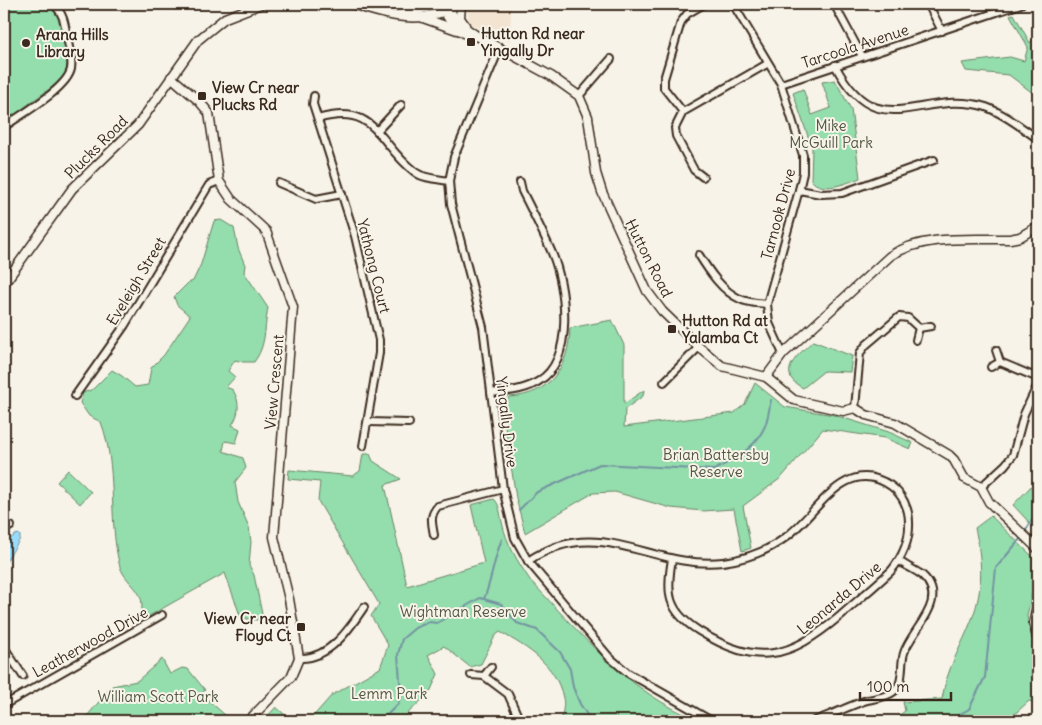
<svg xmlns="http://www.w3.org/2000/svg" width="1042" height="725" viewBox="0 0 1042 725" font-family="Delius,sans-serif">
<style>
.built{fill:#f3e4d1}
.green{fill:#94ddac;stroke:#688465}
.water{fill:#98dbfa;stroke:#7394a2}
.lines{fill:none;stroke-linecap:round;stroke-linejoin:round}
.stream{stroke:#7394a2;stroke-width:2}
.minor-casing{stroke:#3b2a1e;stroke-width:10}
.tertiary-casing{stroke:#3b2a1e;stroke-width:11}
.minor{stroke:#f7f3e8;stroke-width:6}
.tertiary{stroke:#f7f3e8;stroke-width:8}
.poi-dot{fill:#3b2a1e;stroke:#f7f3e8;stroke-width:2}
.labels{text-anchor:middle;dominant-baseline:central;stroke-width:4;stroke-linejoin:round;paint-order:stroke}
.poi-label{font-size:15px;font-weight:bold;fill:#3b2a1e;stroke:#f7f3e8;text-anchor:start}
.street-label{font-size:15px;fill:#3b2a1e;stroke:#f7f3e8}
.park-label{font-size:15px;fill:#515742;stroke:#f7f3e8}
</style>
<rect width="100%" height="100%" fill="#f7f3e8"/>
<filter id="ink" filterUnits="userSpaceOnUse"><feTurbulence type="fractalNoise" baseFrequency=".02" numOctaves="2"/><feDisplacementMap in="SourceGraphic" scale="10" xChannelSelector="R" yChannelSelector="G"/><feConvolveMatrix kernelMatrix="1 2 1 2 8 2 1 2 1" color-interpolation-filters="sRGB"/></filter>
<g filter="url(#ink)">
<path class="built" d="M469 4H508L511 8 510 41 470 24 467 10Z"/>
<g class="green">
<path d="M47 4C64 13 70 53 66 71L59 82 4 122V5Z"/>
<path d="M1014 14 1030 43 1034 38H1038V97L1009 75 966 71 962 63 1010 57 1024 61 1028 47 1010 15Z"/>
<path d="M835 80 851 109 860 178C847 183 822 194 811 180L812 148 793 93 803 89 812 115 831 108 822 82Z"/>
<path d="M221 220 234 228 238 248 245 265 244 272 268 308C264 327 267 345 254 362H243L235 360 228 371 235 377 226 387 233 390C240 402 240 413 232 425L240 429 236 443 225 441 223 451 243 458 246 468 235 482 238 502 249 527 251 542 249 565 254 575 262 614 257 620 241 618 225 573 142 620 140 617C149 588 124 586 119 563 108 516 118 468 101 422L89 416 80 403 83 393 93 389 112 370 122 376 135 387 148 385 151 368 164 355 190 316 177 305 174 297 188 283 193 281 201 264 214 221Z"/>
<path d="M612 320 624 345V404L644 390 643 396 625 409 624 427 734 413 745 404 755 383 785 407 834 415 889 432 913 443 910 449 885 438 823 429 781 478 743 506 751 548 742 551 734 509 703 511 671 508 615 492 593 493 525 533 516 498 502 407 509 397C551 395 569 366 570 328Z"/>
<path d="M813 341 852 356 850 372 824 371 803 388C774 373 799 354 813 341Z"/>
<path d="M363 454H370L373 461 401 479 385 485 407 586 484 563 471 505 494 499C500 504 500 514 502 522 506 543 518 562 530 580 581 634 628 693 700 721H561C562 714 565 705 563 698 556 664 528 648 500 632L495 636 481 664 470 667 444 646 428 655 438 674 430 692 400 721H309L332 695 380 668 388 645 371 616 379 604 318 501 320 482 288 479 289 470 353 476 360 471Z"/>
<path d="M68 470 91 492 80 504 57 482Z"/>
<path d="M1038 479V532L1013 505Z"/>
<path d="M991 516 1034 558 1038 565 1027 616 1038 664V703L1029 701 1007 721H891L905 711 903 702 942 699C947 667 961 648 972 619 984 588 982 559 975 528Z"/>
<path d="M162 659 170 674 182 668 188 669 205 690 201 694 232 721H83L112 686 137 681Z"/>
<path d="M276 707 292 721H263Z"/>
</g>
<path class="water" d="M17 534 20 535V539L4 565V543Z"/>
<g class="lines">
<g class="stream">
<path d="M519 510 537 492 600 464 714 470C732 461 754 449 763 430 768 422 769 409 771 400"/>
<path d="M1025 532 1038 510"/>
<path d="M484 599C492 579 494 558 502 539"/>
<path d="M381 721 398 704 401 694 398 655 402 639 415 628 429 622 437 623 480 598 501 604 517 623 537 630 560 652 570 669 573 687 580 704 591 721"/>
<path d="M949 721 969 709 985 677 996 568 1021 538"/>
</g>
<defs>
<g id="minor">
<path d="M733 4 781 84 803 155V173L799 190 767 304 769 323 783 354"/>
<path d="M834 4 862 56"/>
<path d="M928 4 942 31"/>
<path d="M500 47 454 157 449 181 451 204 483 327 503 489 515 538 528 561 609 657 628 673 712 721"/>
<path d="M835 65C878 148 922 87 986 107 1005 114 1022 128 1038 139"/>
<path d="M781 84 1021 4"/>
<path d="M314 96 313 104 355 236 379 340V353L363 446"/>
<path d="M579 96 611 59"/>
<path d="M683 112 664 88V79L681 22 687 14 704 4"/>
<path d="M318 119C377 102 377 143 415 172 424 179 438 179 449 181"/>
<path d="M4 127C20 115 67 89 71 69 73 60 69 48 67 38 65 25 64 13 53 4"/>
<path d="M377 131 401 105"/>
<path d="M703 177 694 170 676 136 675 128 683 112 767 64"/>
<path d="M279 183 316 199 342 194"/>
<path d="M799 190 821 194 842 193 934 160"/>
<path d="M699 255C709 271 722 291 740 299 748 303 758 303 767 304"/>
<path d="M916 340 919 328 931 326"/>
<path d="M1000 362 1038 378"/>
<path d="M991 367 1000 362 996 350"/>
<path d="M664 382 699 347"/>
<path d="M491 393C507 391 524 391 539 381 575 359 566 286 552 253 543 232 532 211 522 191L520 182"/>
<path d="M75 396 125 325 209 185 219 181"/>
<path d="M855 408 860 353 866 345 899 317 908 318 919 328"/>
<path d="M369 422 409 423"/>
<path d="M981 487 1005 465 1013 455 1024 414 1038 384"/>
<path d="M4 530 11 526"/>
<path d="M434 535C432 523 429 516 438 506L503 489"/>
<path d="M528 561C600 513 651 570 723 562 746 559 768 551 786 537 817 515 844 454 891 486 902 494 909 508 909 522 910 541 903 556 891 571 875 586 857 601 840 616 789 659 757 667 699 631 667 611 666 593 672 559"/>
<path d="M1038 598 1033 623 1038 643"/>
<path d="M4 647 23 676"/>
<path d="M299 658C329 660 350 628 364 607"/>
<path d="M471 675 484 676 491 667"/>
<path d="M484 676 508 694 520 721"/>
<path d="M4 705 162 615"/>
<path d="M814 721C831 715 847 707 864 701 873 698 886 698 893 692 905 684 900 665 904 653 911 629 951 601 922 575 915 570 906 566 899 561"/>
</g>
<g id="tertiary">
<path d="M352 4C387 16 424 27 458 4"/>
<path d="M446 4 457 22 477 36 551 76 579 96 588 117 596 173 602 192 647 291 662 311 699 347 722 366 766 377 794 400 843 411 855 408 866 415 895 423 949 455 954 460 964 478 981 487 989 502 1038 549"/>
<path d="M461 4 460 18 465 25"/>
<path d="M440 5 454 27 471 37 477 36"/>
<path d="M397 15 442 4"/>
<path d="M423 18 457 30"/>
<path d="M171 77 199 101 209 113 219 181 231 199 266 231 293 307 274 537 289 599 299 658 291 677 248 721"/>
<path d="M4 284 72 189 138 125 198 40 225 18 261 4"/>
<path d="M766 377 783 354 890 256C924 234 971 240 1010 239L1020 237 1038 226"/>
</g>
</defs>
<use href="#minor" class="minor-casing"/>
<use href="#tertiary" class="tertiary-casing"/>
<use href="#minor" class="minor"/>
<use href="#tertiary" class="tertiary"/>
</g>
</g>
<g class="poi-dot">
<rect x="466" y="37" width="10" height="10" rx="2.5"/>
<circle cx="26" cy="43" r="5"/>
<rect x="197" y="91" width="10" height="10" rx="2.5"/>
<rect x="667" y="324" width="10" height="10" rx="2.5"/>
<rect x="296" y="622" width="10" height="10" rx="2.5"/>
</g>
<g class="labels">
<g class="poi-label">
<text x="481" y="33">Hutton Rd near<tspan x="481" dy="17">Yingally Dr</tspan></text>
<text x="36" y="34">Arana Hills<tspan x="36" dy="17">Library</tspan></text>
<text x="212" y="87">View Cr near<tspan x="212" dy="17">Plucks Rd</tspan></text>
<text x="682" y="320">Hutton Rd at<tspan x="682" dy="17">Yalamba Ct</tspan></text>
<text x="291" y="618" text-anchor="end">View Cr near<tspan x="291" dy="17">Floyd Ct</tspan></text>
</g>
<g class="street-label">
<text transform="translate(855 46) rotate(-18)">Tarcoola Avenue</text>
<text transform="translate(96 147) rotate(-45)">Plucks Road</text>
<text transform="translate(778 214) rotate(-75)">Tarnook Drive</text>
<text transform="translate(649 258) rotate(63)">Hutton Road</text>
<text transform="translate(374 266) rotate(76)">Yathong Court</text>
<text transform="translate(136 281) rotate(-59)">Eveleigh Street</text>
<text transform="translate(274 382) rotate(-85)">View Crescent</text>
<text transform="translate(507 422) rotate(83)">Yingally Drive</text>
<text transform="translate(839 598) rotate(-40)">Leonarda Drive</text>
<text transform="translate(90 642) rotate(-29)">Leatherwood Drive</text>
</g>
<g class="park-label">
<text x="831" y="125">Mike<tspan x="831" dy="17">McGuill Park</tspan></text>
<text x="716" y="454">Brian Battersby<tspan x="716" dy="17">Reserve</tspan></text>
<text x="463" y="611">Wightman Reserve</text>
<text x="389" y="693">Lemm Park</text>
<text x="158" y="696">William Scott Park</text>
</g>
</g>
<rect width="1042" height="725" fill="none" stroke="#f7f3e8" stroke-width="20"/>
<rect x="10" y="10" width="1022" height="705" fill="none" stroke="#3b2a1e" stroke-width="2" filter="url(#ink)"/>
<path d="M860 692v8h91v-8" fill="none" stroke="#3b2a1e" stroke-width="2.5"/>
<text x="867" y="692" font-size="15" fill="#3b2a1e" stroke="#f7f3e8" stroke-width="4" paint-order="stroke">100 m</text>
</svg>
